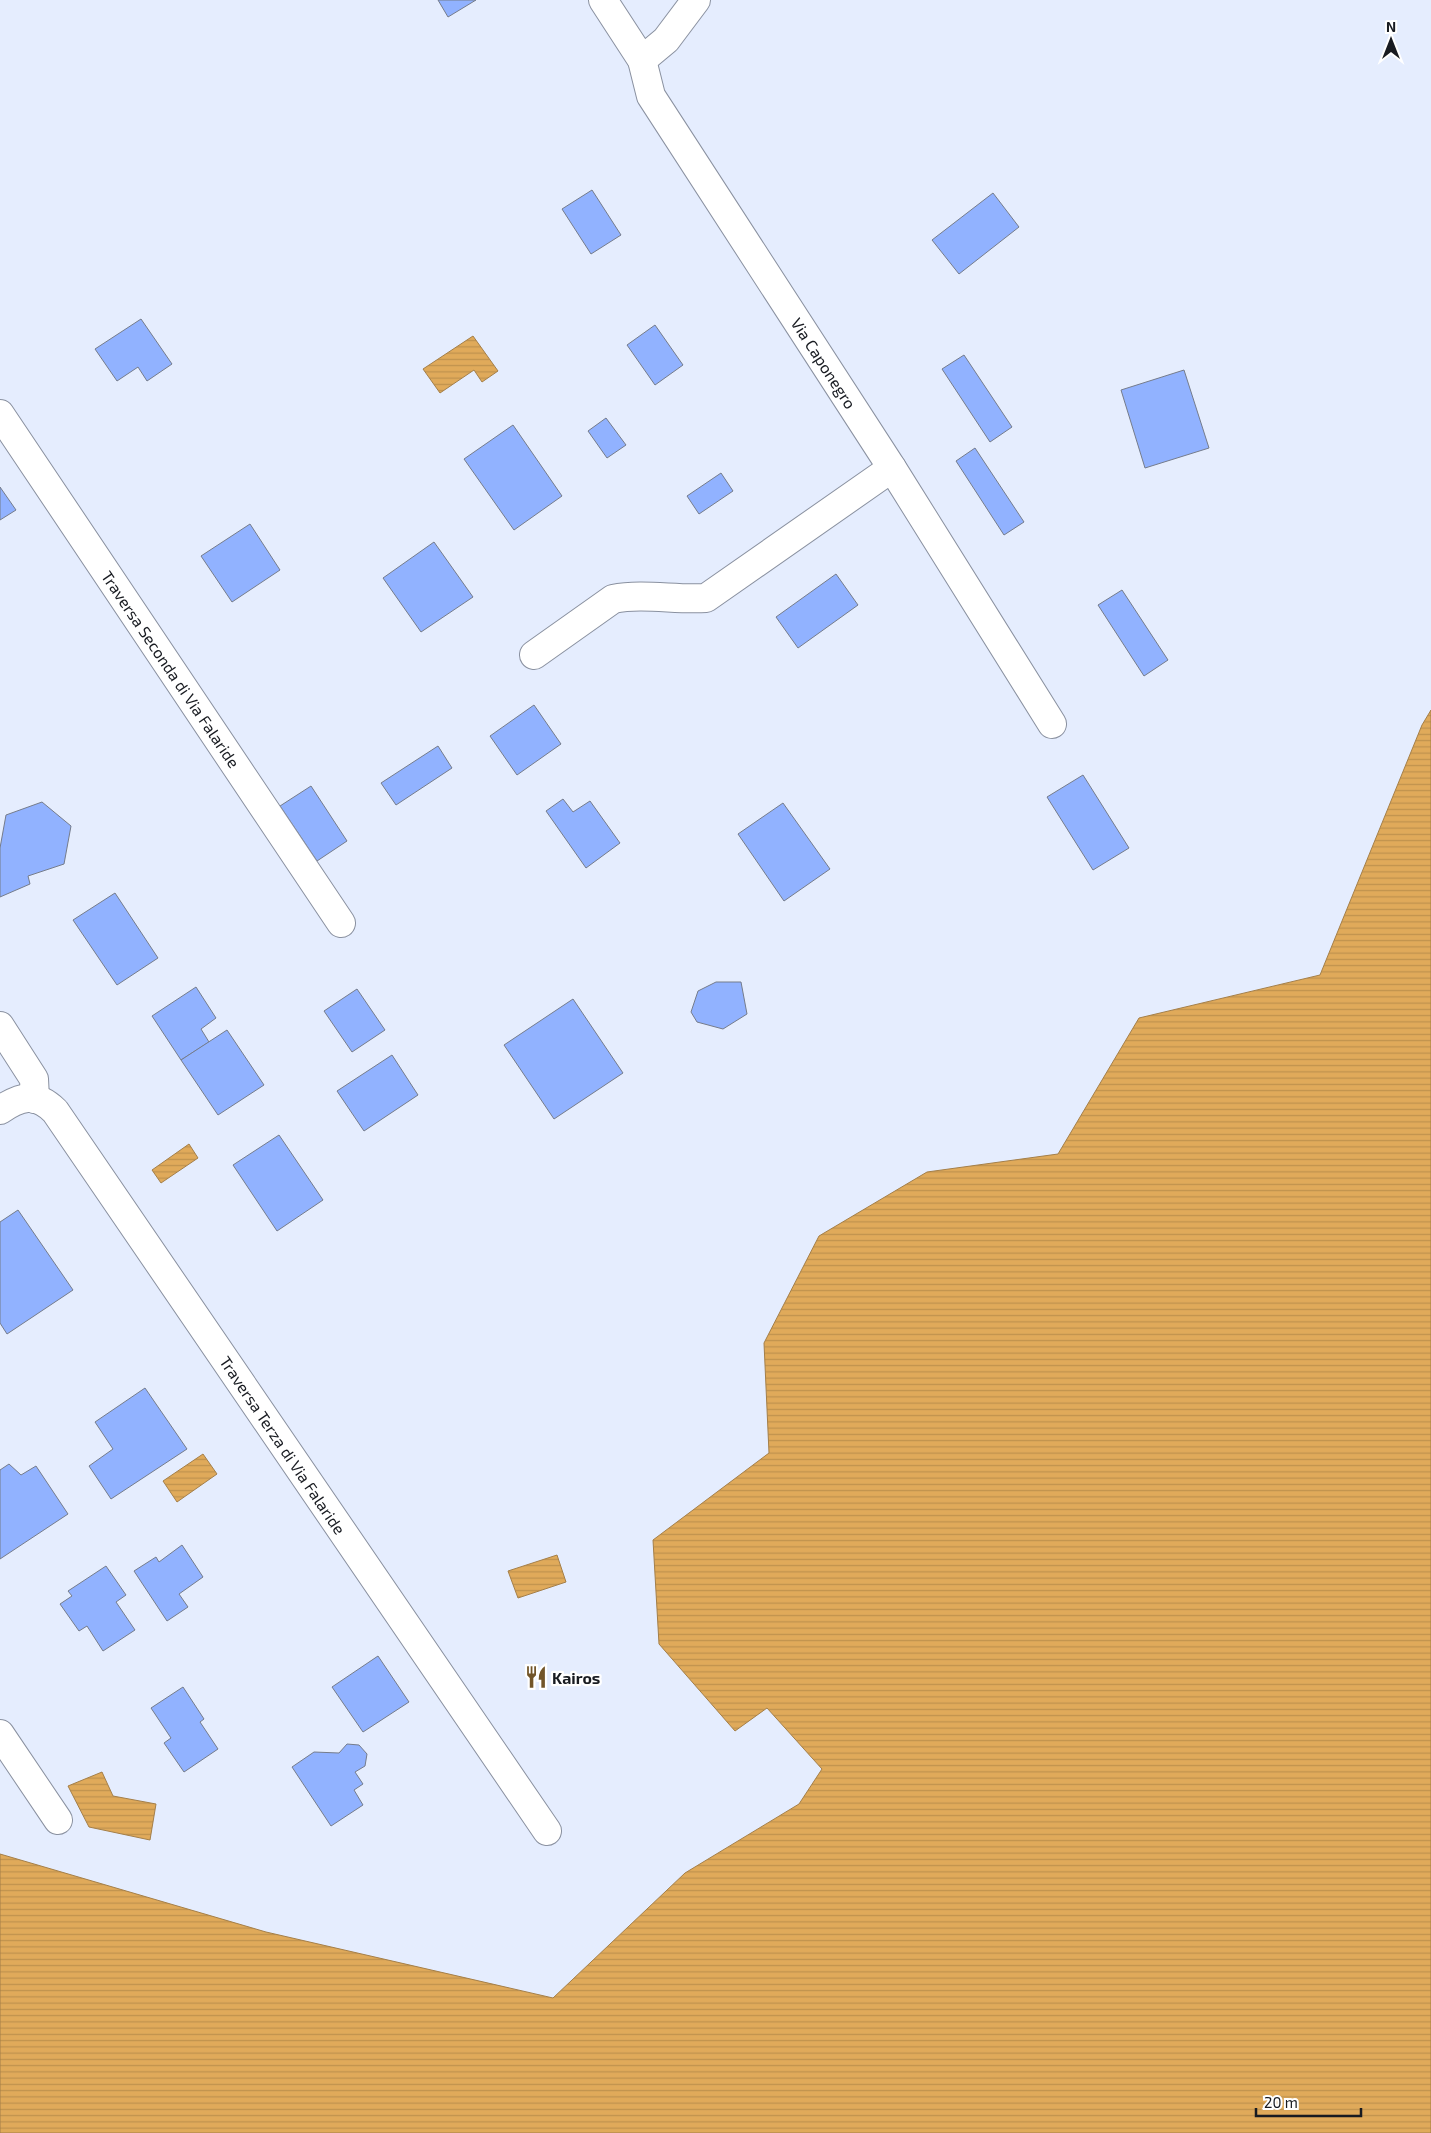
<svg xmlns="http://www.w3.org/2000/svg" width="1431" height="2133" viewBox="0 0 1431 2133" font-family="'Exo 2',sans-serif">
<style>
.water{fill:url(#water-rules);stroke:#a47f49}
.building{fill:#91b2ff;stroke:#757c8b}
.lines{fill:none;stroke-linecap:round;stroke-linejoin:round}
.street-casing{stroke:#8a91a0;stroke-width:30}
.street{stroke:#fff;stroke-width:28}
.labels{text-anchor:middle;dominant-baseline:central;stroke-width:4.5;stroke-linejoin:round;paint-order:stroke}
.street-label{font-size:16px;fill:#181b21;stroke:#fff}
.poi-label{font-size:16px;font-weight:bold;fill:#181b21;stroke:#fff;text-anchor:start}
</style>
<defs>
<pattern id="water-rules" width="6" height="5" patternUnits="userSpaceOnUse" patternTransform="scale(1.25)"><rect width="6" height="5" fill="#e0aa5a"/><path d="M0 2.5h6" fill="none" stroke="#bf924e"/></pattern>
</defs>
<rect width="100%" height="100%" fill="#e5edfe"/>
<g class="water">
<path d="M473 336 498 371 482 382 474 370 440 393 423 369Z"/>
<path d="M1431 710V2133H0V1854L266 1932 553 1998 685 1873 799 1804 822 1769 767 1708 735 1731 659 1644 653 1540 769 1453 764 1343 819 1236 927 1172 1058 1154 1139 1018 1320 975 1422 725Z"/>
<path d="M189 1144 198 1158 161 1183 152 1170Z"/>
<path d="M203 1454 217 1474 177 1502 163 1481Z"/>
<path d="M557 1555 566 1582 518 1598 508 1571Z"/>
<path d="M102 1772 113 1796 156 1804 150 1840 89 1827 68 1786Z"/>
</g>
<g class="building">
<path d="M438 0H476L448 17Z"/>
<path d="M592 190 621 235 591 254 562 209Z"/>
<path d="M993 193 1019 227 959 274 932 240Z"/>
<path d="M141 319 172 364 147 381 138 367 117 381 95 349Z"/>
<path d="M655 325 683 365 655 385 627 345Z"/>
<path d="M964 355 1012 427 990 442 942 369Z"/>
<path d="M1184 370 1209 448 1145 468 1121 390Z"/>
<path d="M606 418 626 445 607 458 588 431Z"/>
<path d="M513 425 562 496 514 530 464 459Z"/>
<path d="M975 448 1024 522 1004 535 956 461Z"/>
<path d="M721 473 733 491 699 514 687 496Z"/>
<path d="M0 487 16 510 0 520Z"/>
<path d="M250 524 280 570 232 602 201 556Z"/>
<path d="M434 542 473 597 421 632 383 578Z"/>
<path d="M836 574 858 605 798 648 776 617Z"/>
<path d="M1122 590 1168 660 1144 676 1098 605Z"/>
<path d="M534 705 561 744 517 775 490 736Z"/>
<path d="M438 746 452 768 396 805 381 783Z"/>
<path d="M1083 775 1129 848 1093 870 1047 797Z"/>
<path d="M311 786 347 841 317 861 280 806Z"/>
<path d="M563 799 573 812 590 801 620 843 586 868 546 811Z"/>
<path d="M42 802 71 826 64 864 28 876 30 884 0 897V848L6 815Z"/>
<path d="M783 803 830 869 784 901 738 834Z"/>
<path d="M115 893 158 958 117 985 73 920Z"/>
<path d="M716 982H741L747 1014 723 1029 697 1022 691 1012 698 991Z"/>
<path d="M196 987 216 1018 201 1029 209 1042 181 1060 152 1016Z"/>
<path d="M357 989 385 1030 352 1052 324 1011Z"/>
<path d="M573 999 623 1073 554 1119 504 1045Z"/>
<path d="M227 1030 264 1085 218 1115 181 1060Z"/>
<path d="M392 1055 418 1095 364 1131 337 1091Z"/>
<path d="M279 1135 323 1200 277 1231 233 1165Z"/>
<path d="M18 1210 73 1290 7 1334 0 1323V1222Z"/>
<path d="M145 1388 187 1449 111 1499 89 1466 113 1449 95 1422Z"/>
<path d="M9 1464 21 1475 36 1466 68 1514 0 1559V1470Z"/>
<path d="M182 1545 203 1577 179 1594 188 1607 167 1621 134 1571 156 1557 159 1562Z"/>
<path d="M106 1566 126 1595 116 1602 135 1630 103 1651 87 1626 79 1631 60 1604 72 1596 68 1591Z"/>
<path d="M378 1656 409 1702 363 1732 332 1687Z"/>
<path d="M183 1687 204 1719 200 1722 218 1749 184 1772 164 1743 171 1738 151 1708Z"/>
<path d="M347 1744 359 1745 367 1754 365 1766 355 1772 363 1784 354 1790 363 1805 331 1826 292 1767 314 1752 339 1753Z"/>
</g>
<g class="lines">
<defs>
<g id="street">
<path d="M603 0 642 60 651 96 892 468 1052 724"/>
<path d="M642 60 666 40 696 0"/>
<path d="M0 414 341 923"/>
<path d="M534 655 613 599C643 593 675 600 706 598L892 468"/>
<path d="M0 1026 34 1079 35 1099"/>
<path d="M0 1110C21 1096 35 1092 55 1111L547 1831"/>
<path d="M0 1734 58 1820"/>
</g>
</defs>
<use href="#street" class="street-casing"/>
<use href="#street" class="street"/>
</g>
<defs>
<symbol id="restaurant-bare" viewBox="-9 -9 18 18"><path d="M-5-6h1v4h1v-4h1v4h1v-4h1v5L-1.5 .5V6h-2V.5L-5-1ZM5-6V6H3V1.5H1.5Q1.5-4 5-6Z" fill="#725529" stroke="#fff" stroke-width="2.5" paint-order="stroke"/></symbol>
</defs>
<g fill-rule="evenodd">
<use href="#restaurant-bare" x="520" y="1661" width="32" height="32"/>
</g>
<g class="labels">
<g class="street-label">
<text transform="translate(824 363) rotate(57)">Via Caponegro</text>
<text transform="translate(171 669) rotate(56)">Traversa Seconda di Via Falaride</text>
<text transform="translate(283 1445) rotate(56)">Traversa Terza di Via Falaride</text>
</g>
<g class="poi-label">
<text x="552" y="1677">Kairos</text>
</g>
</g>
<g transform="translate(1391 40)" stroke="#ffffff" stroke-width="4" paint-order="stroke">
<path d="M0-4L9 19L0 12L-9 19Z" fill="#181b21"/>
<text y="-8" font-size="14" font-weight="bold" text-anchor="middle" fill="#181b21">N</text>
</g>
<path d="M1256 2108v8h105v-8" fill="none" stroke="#181b21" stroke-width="2.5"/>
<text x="1264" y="2108" font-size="15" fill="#181b21" stroke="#ffffff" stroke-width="4" paint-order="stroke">20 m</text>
</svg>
